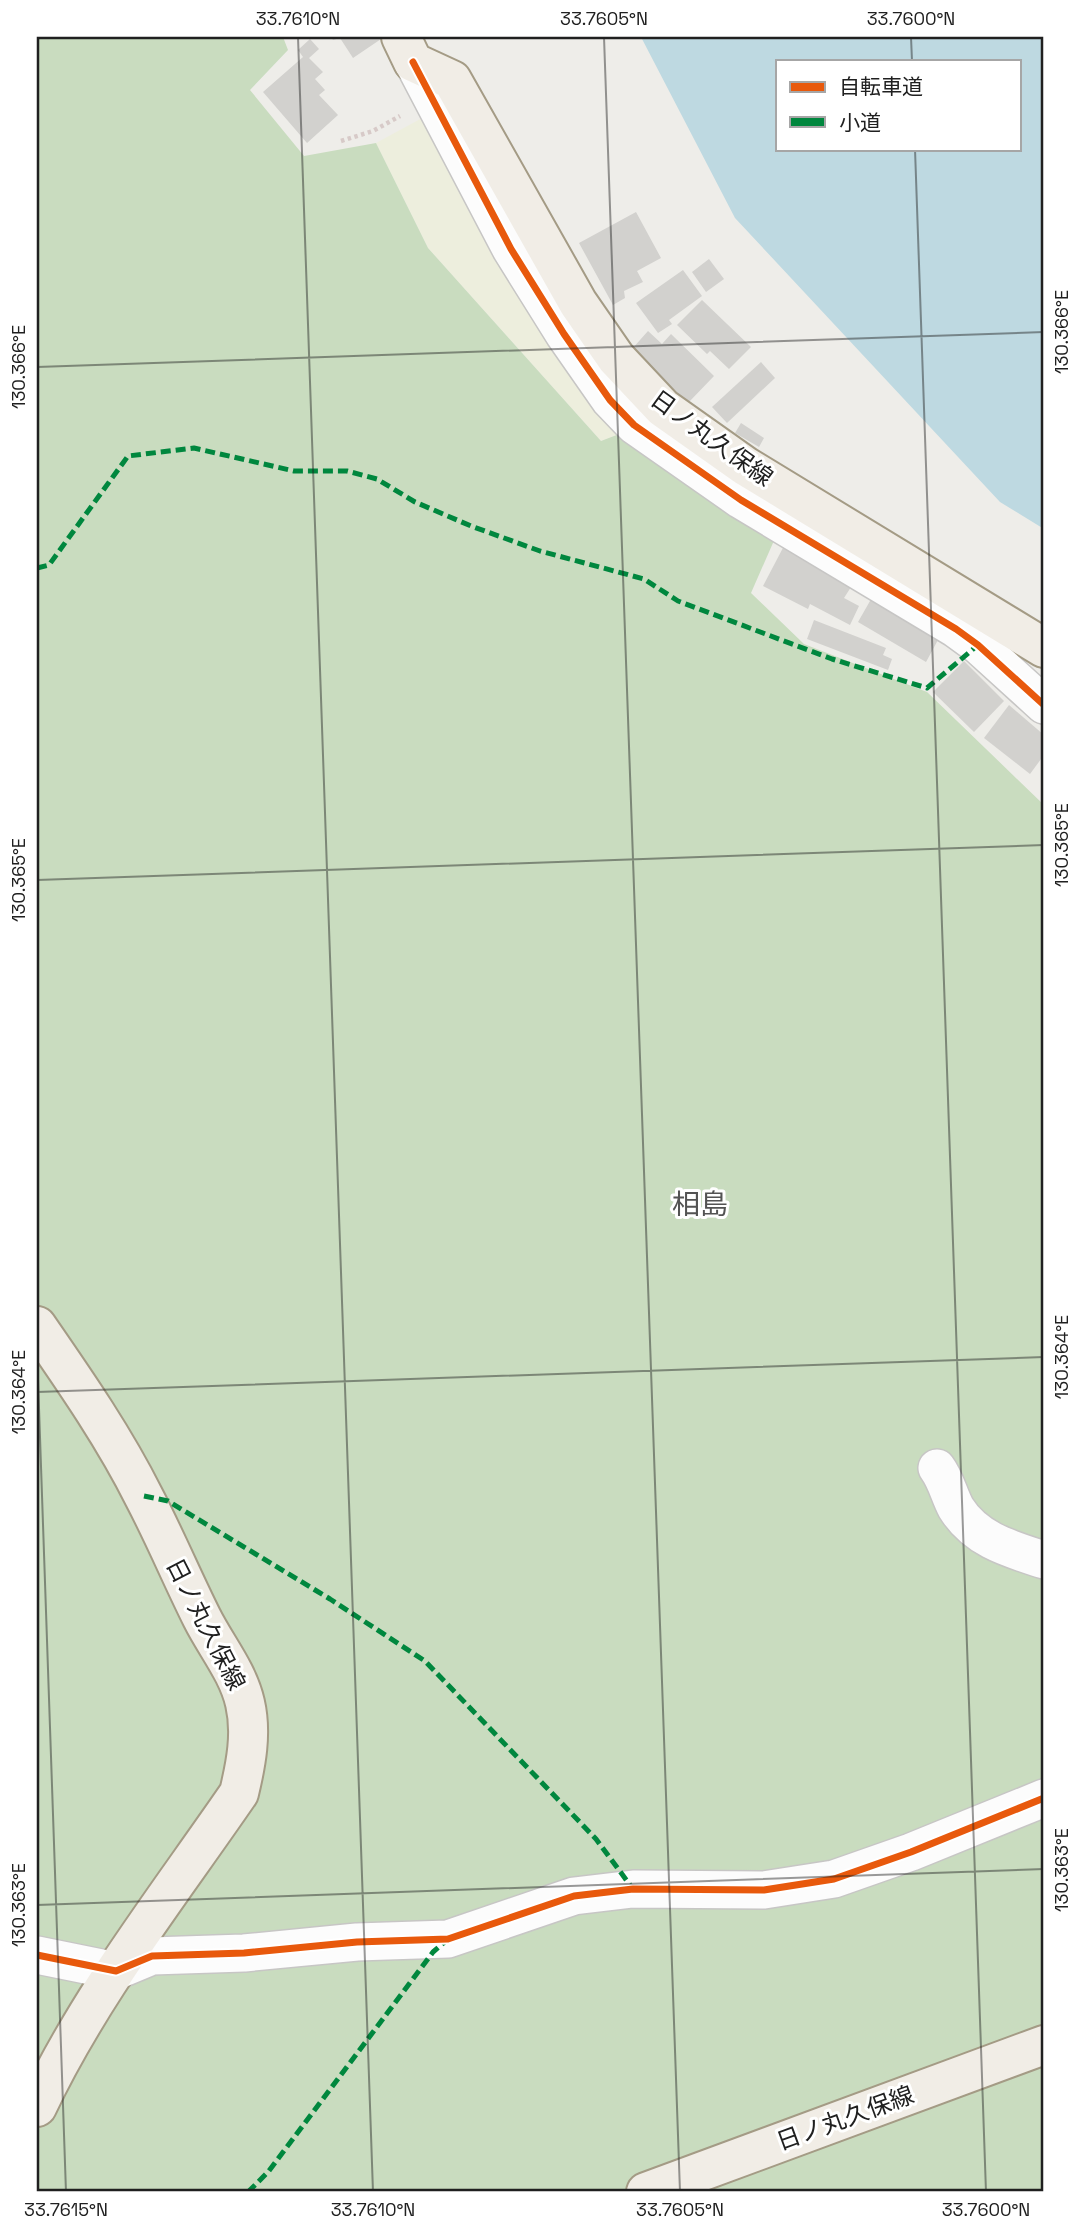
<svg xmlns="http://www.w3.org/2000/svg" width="1081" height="2229" viewBox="0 0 1081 2229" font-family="'Space Grotesk','Noto Sans JP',sans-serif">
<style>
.farmland{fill:#edeedd}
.forest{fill:#c9dcbf}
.water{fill:#bed9e1;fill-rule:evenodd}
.building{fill:#d2d1ce}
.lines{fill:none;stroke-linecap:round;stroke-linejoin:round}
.minor-casing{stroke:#c7c6c5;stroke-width:40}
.major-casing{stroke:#a49b85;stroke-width:42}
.path{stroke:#d7cac8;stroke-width:4.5;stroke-dasharray:3.5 3.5;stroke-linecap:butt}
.minor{stroke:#fcfcfc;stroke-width:37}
.major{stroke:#f1ede6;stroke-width:38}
.quiet{stroke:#00873e;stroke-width:5;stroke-dasharray:10 5;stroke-linecap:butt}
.cycleway-casing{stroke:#fff;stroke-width:11}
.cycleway{stroke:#e8590c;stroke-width:7}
.ticks{fill:none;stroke:#202020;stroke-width:2;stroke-opacity:0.45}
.labels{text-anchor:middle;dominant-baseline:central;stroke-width:6;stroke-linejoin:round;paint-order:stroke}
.street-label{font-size:24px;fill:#202020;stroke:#fff}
.quarter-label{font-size:28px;fill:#535353;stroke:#fff}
.neatline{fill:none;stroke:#202020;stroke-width:2.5}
.ticks-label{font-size:18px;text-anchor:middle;fill:#202020}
</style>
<rect width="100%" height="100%" fill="#eeede9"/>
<path class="farmland" d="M424 117 627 431 601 441 428 248 376 143Z"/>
<path class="forest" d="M37 37H283L288 50 250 90 304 156 376 143 428 248 601 441 627 431 776 536 751 593 804 644 927 692 1044 805V2192H37Z"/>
<path class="water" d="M641 37H1044V529L1000 502 735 218ZM778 61H1020V149H778Z"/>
<g class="building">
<path d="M331 37H384L353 58 340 38 333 40Z"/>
<path d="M310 39 319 49 309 58 323 72 315 79 325 90 319 95 338 115 307 143 263 92 303 57 298 50Z"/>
<path d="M636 212 661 258 637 271 643 282 624 291 625 298 613 305 579 243Z"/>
<path d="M709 259 724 279 706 292 692 272Z"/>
<path d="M683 270 702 296 669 320 672 324 658 333 636 303Z"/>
<path d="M702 300 751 347 729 369 710 351 707 354 677 325Z"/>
<path d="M648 331 662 344 671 334 714 376 688 403 632 349Z"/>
<path d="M761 362 775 378 727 423 712 407Z"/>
<path d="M741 423 764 438 759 447 735 433Z"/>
<path d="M785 544 832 568 828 575 851 587 844 598 859 606 850 625 810 604 808 609 763 586Z"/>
<path d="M874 594 910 616 907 621 938 640 926 662 858 622Z"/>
<path d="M814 620 886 648 883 655 892 659 888 670 807 639Z"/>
<path d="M964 661 1004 701 974 732 933 692Z"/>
<path d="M1009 705 1044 735V755L1030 774 984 738Z"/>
</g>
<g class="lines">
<defs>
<g id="minor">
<path d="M413 62 511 249 564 334 610 400 634 425 741 500 956 629 978 645 1044 705"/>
<path d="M937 1468C946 1480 949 1495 956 1508 976 1540 1010 1549 1044 1560"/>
<path d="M37 1955 116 1971 152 1956 244 1953 357 1942 448 1939 574 1896 633 1889 764 1890 834 1879 911 1852 1044 1798"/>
</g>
<g id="major">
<path d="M401 37 413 62 452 80 578 303 616 358 663 408 745 466 1044 648"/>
<path d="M37 1326C75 1381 114 1437 144 1497 165 1537 182 1578 202 1618 216 1646 238 1672 245 1703 252 1733 246 1764 239 1793 169 1895 90 1995 37 2107"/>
<path d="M646 2192 1044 2045"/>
</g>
</defs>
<use href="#minor" class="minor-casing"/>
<use href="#major" class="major-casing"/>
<path class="path" d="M341 141 373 131 400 116"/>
<use href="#minor" class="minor"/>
<use href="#major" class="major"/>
<g class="quiet">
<path d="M37 568 49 565 128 456 194 448 294 471H347L377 479 415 502 471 526 540 551 644 579 678 601 832 659 927 688 978 645"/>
<path d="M144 1496 168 1501 330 1599 425 1661 596 1839 633 1889"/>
<path d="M248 2192 268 2172 433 1952 448 1939"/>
</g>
<defs>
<g id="cycleway">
<path d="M413 62 511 249 564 334 610 400 634 425 741 500 956 629 978 645 1044 705"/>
<path d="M37 1955 116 1971 152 1956 244 1953 357 1942 448 1939 574 1896 633 1889 764 1890 834 1879 911 1852 1044 1798"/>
</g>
</defs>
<use href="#cycleway" class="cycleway-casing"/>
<use href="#cycleway" class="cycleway"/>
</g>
<path class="ticks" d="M298 37 373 2192M604 37 680 2192M911 37 912 61M915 149 986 2192M37 367 1044 332M37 880 1044 845M37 1350 66 2192M37 1392 1044 1357M37 1905 1044 1869"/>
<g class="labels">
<g class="street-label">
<text transform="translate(712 438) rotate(36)">日ノ丸久保線</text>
<text transform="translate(206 1624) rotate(63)">日ノ丸久保線</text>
<text transform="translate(845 2118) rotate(-20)">日ノ丸久保線</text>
</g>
<g class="quarter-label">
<text x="700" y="1204">相島</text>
</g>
</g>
<rect width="1081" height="2229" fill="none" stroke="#ffffff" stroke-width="77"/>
<rect x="776" y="60" width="245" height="91" fill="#ffffff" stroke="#a6a6a6" stroke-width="2"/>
<rect x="790" y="82" width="35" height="10" fill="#e8590c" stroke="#a6a6a6" stroke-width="2"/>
<text x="839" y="94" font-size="21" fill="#202020">自転車道</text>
<rect x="790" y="117" width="35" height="10" fill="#00873e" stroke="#a6a6a6" stroke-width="2"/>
<text x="839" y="130" font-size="21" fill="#202020">小道</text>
<rect x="38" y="38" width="1004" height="2152" class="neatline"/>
<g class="ticks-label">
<text x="298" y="25">33.7610°N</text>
<text x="604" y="25">33.7605°N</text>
<text x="911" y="25">33.7600°N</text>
<text transform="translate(1062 332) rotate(-90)" y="6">130.366°E</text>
<text transform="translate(19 367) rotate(-90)" y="6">130.366°E</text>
<text transform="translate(1062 845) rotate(-90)" y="6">130.365°E</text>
<text transform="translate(19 880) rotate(-90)" y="6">130.365°E</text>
<text transform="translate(1062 1357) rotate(-90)" y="6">130.364°E</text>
<text transform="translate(19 1392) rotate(-90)" y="6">130.364°E</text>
<text transform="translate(1062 1870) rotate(-90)" y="6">130.363°E</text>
<text transform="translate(19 1905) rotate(-90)" y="6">130.363°E</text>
<text x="66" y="2216">33.7615°N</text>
<text x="373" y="2216">33.7610°N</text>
<text x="680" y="2216">33.7605°N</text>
<text x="986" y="2216">33.7600°N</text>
</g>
</svg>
